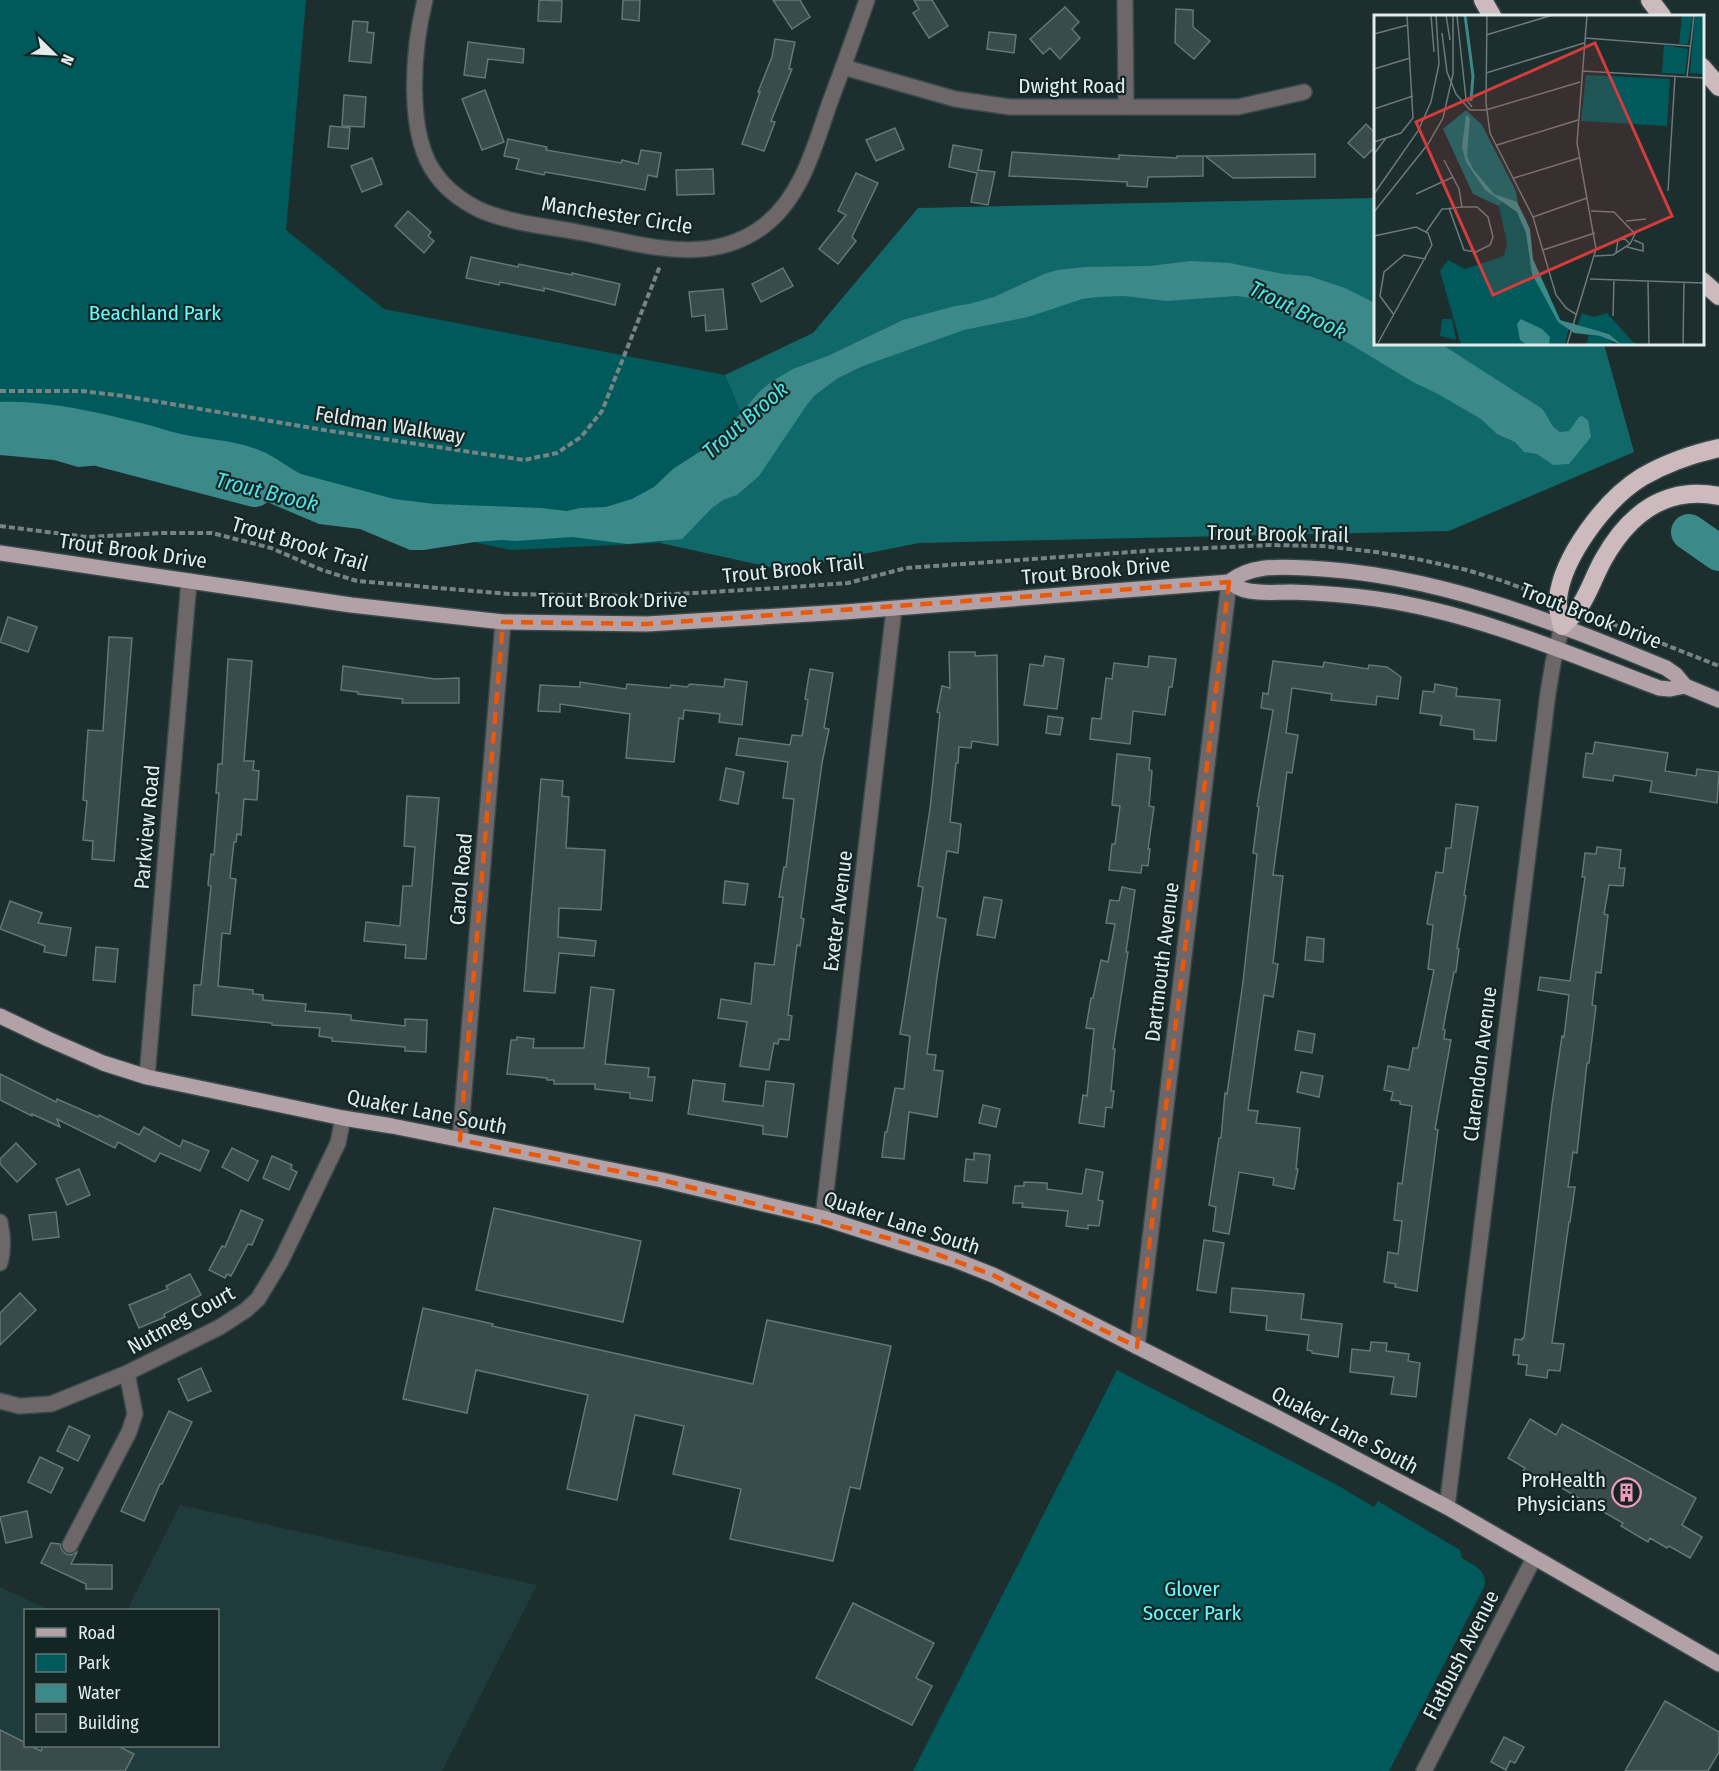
<svg xmlns="http://www.w3.org/2000/svg" width="1719" height="1771" viewBox="0 0 1719 1771" font-family="'Fira Sans Condensed',sans-serif">
<style>
.built{fill:#203b3b}
.green{fill:#005a5b}
.forest{fill:#116869}
.water{fill:#3c8989}
.lines{fill:none;stroke-linecap:round;stroke-linejoin:round}
.river{stroke:#3c8989;stroke-width:36}
.building{fill:#394b4b;stroke:#637776;stroke-width:1.5}
.minor-casing{stroke:#384949;stroke-width:18}
.major-casing{stroke:#384949;stroke-width:18}
.highway-casing{stroke:#384949;stroke-width:21}
.path{stroke:#768484;stroke-width:4;stroke-dasharray:6 3;stroke-linecap:butt}
.minor{stroke:#6e6769;stroke-width:15}
.major{stroke:#b2a2a7;stroke-width:15}
.highway{stroke:#cdbabf;stroke-width:18}
.marked{fill:none;stroke:#e8590c;stroke-width:4.5;stroke-dasharray:12 8;stroke-linejoin:round}
.labels{text-anchor:middle;dominant-baseline:central;stroke-width:4.5;stroke-linejoin:round;paint-order:stroke}
.street-label{font-size:21px;fill:#e1ecec;stroke:#132525}
.park-label{font-size:21px;fill:#68fbfc;stroke:#132525}
.poi-label{font-size:21px;fill:#e1ecec;stroke:#132525;text-anchor:end}
.water-label{font-size:22px;font-style:italic;fill:#4ee6e7;stroke:#132525}
.inset-river{fill:none;stroke:#3c8989;stroke-width:3}
.inset-road{fill:none;stroke:#6b7a7a;stroke-width:1.5}
.view{fill:#d73c3c;fill-opacity:0.15;stroke:#d73c3c;stroke-width:3}
.inset-edge{fill:none;stroke:#e1ecec;stroke-width:3}
</style>
<rect width="100%" height="100%" fill="#1d2e2e"/>
<path class="built" d="M180 1505 537 1585 442 1771H0V1587L49 1610H26V1746H218V1610H127Z"/>
<g class="green">
<path d="M0 0H306L286 230 384 309 725 375 757 452 703 516 660 543 510 550 124 466 0 425Z"/>
<path d="M1117 1370 1337 1485 1374 1507 1378 1501 1460 1550 1462 1558C1473 1565 1489 1571 1484 1587L1389 1771H913Z"/>
</g>
<path class="forest" d="M1375 198 1376 344H1604L1634 452 1449 531 919 543 783 570 660 543 703 516 757 452 725 375 813 333 918 208Z"/>
<path class="water" d="M1190 261 1230 263 1283 274 1309 276 1345 288 1375 303 1376 344H1441L1541 408C1549 415 1548 425 1560 432L1569 431 1579 417 1582 416 1588 420 1591 437 1569 464 1553 465 1537 454 1524 452 1515 442 1497 434 1481 419 1438 394 1413 382 1350 344 1313 325 1275 310 1251 298 1237 296 1166 301 1124 296 1097 297 1082 299 1028 317 964 330 863 366 838 378 815 395 806 406 759 476 737 495 723 500 712 508 682 539 627 544 572 537 516 541 502 540 475 542 424 550H410L360 529 319 524 206 476 168 463 154 462 127 463 78 467 54 460 0 455V402C47 400 95 412 141 423 154 426 167 431 181 434 203 439 232 440 253 448 271 453 285 466 301 474L394 499 435 504 541 508 567 511 580 508 606 507 632 499 654 487 673 469 707 447 726 430 760 391 771 382 793 369 830 355 903 320 955 306 969 304 994 297 1044 274 1057 270 1084 267 1150 266Z"/>
<g class="lines">
<g class="river">
<path d="M102 449 255 489"/>
<path d="M1689 532 1719 553"/>
</g>
</g>
<g class="building">
<path d="M539 0 562 1 561 22 538 21Z"/>
<path d="M623 0H640L639 21 622 19Z"/>
<path d="M773 0H800L810 17 792 29Z"/>
<path d="M914 0H932L948 26 929 38 913 13 919 9Z"/>
<path d="M1065 7 1079 22 1072 29 1080 38 1060 59 1050 48 1043 54 1030 39Z"/>
<path d="M1176 9 1193 10V27L1210 41 1194 59 1175 43Z"/>
<path d="M353 21 368 22 367 32 374 33 371 63 349 61Z"/>
<path d="M989 32 1016 35 1014 53 987 49Z"/>
<path d="M775 39 795 42 789 69H792L771 121 775 122 764 151 742 144 760 92H758L772 57Z"/>
<path d="M468 42 524 49 523 63 488 59 485 78 464 75Z"/>
<path d="M485 90 504 142 482 150 462 99Z"/>
<path d="M344 95 366 97 364 127 342 126Z"/>
<path d="M1366 124 1376 134V146L1364 158 1348 143Z"/>
<path d="M330 126 350 128 348 149 328 147Z"/>
<path d="M895 128 904 149 876 161 866 140Z"/>
<path d="M508 139 547 147 546 150 621 163 622 160 638 164 641 150 661 153 657 177 648 175 645 190 591 180 545 172 544 175 516 169 519 159 504 156Z"/>
<path d="M953 145 982 150 978 170 995 172 988 205 971 202 977 173 949 167Z"/>
<path d="M1012 152 1119 159V155L1177 158V156H1203V176L1148 177 1147 187 1127 186V182L1009 176Z"/>
<path d="M1315 154V177L1233 178 1205 156Z"/>
<path d="M372 158 382 184 362 192 351 166Z"/>
<path d="M713 169 714 194 677 195 676 170Z"/>
<path d="M856 173 878 183 852 237 856 241 838 264 819 249 846 215 838 211Z"/>
<path d="M408 211 431 232 428 236 434 241 424 253 395 226Z"/>
<path d="M471 257 518 267 519 264 572 275V273L620 284 615 305 544 288V291L500 282 499 285 466 278Z"/>
<path d="M783 268 793 286 761 302 752 284Z"/>
<path d="M723 289 727 329 706 331 705 315 692 317 689 292Z"/>
<path d="M8 617 37 627 28 652 0 642Z"/>
<path d="M109 637 132 638 114 861 92 859 93 841 83 840 87 801 83 800 88 730 103 731Z"/>
<path d="M949 652H975V656L997 655 998 745 972 741 971 748 959 747 958 763H956L950 822 961 824 958 853 947 851 937 917 946 919 937 977 927 1054 936 1055 934 1070 943 1071 937 1117 909 1112 904 1159 882 1157 885 1132H887L895 1088 904 1089 910 1036 900 1034 923 887 918 886 930 809 940 713 937 712 942 686 950 688Z"/>
<path d="M1045 656 1064 659 1057 709 1024 705 1030 664 1043 666Z"/>
<path d="M1149 656 1176 659 1172 687H1169L1165 715 1133 711 1130 744 1090 739 1092 718 1101 719 1106 678 1112 679 1114 663 1148 667Z"/>
<path d="M228 659 252 661 244 761H254L253 770 259 771 257 800 244 799 241 835 237 834 236 842H234L230 878 236 879 230 934 222 933 218 986 253 990V994L263 995V1000L306 1004 305 1011 351 1015V1020L405 1026V1019L427 1020 426 1052 405 1051V1047L332 1041V1038L319 1036 320 1028 272 1025V1023L192 1015 194 985H201L211 886 208 885 211 854 214 855 219 793H216L218 764H222Z"/>
<path d="M1273 661 1323 667 1324 662 1368 669 1369 665 1387 667 1401 677 1398 699 1377 696 1376 705 1331 700 1332 694 1292 688 1286 733 1298 735 1292 773 1287 772 1273 875 1283 876 1273 963 1278 964 1273 997 1264 995 1248 1110 1258 1111 1256 1123 1300 1128 1296 1169H1298L1294 1189 1273 1185 1274 1178 1239 1172 1229 1234 1213 1231 1216 1207 1209 1205 1219 1138H1221L1225 1093 1227 1094 1243 982 1257 854 1253 853 1259 807 1257 806 1273 710 1261 708 1263 693 1268 694Z"/>
<path d="M343 666 435 679 459 678V703H402L403 699 358 694V692L341 690Z"/>
<path d="M810 669 833 673 824 728 829 729 822 763 810 851 801 918 804 919 800 946 797 945 788 1015 792 1016 789 1040 779 1039 778 1044 774 1043 769 1070 740 1066 747 1022 718 1018 721 999 751 1004 755 963 774 965 783 897H779L784 867H786L794 799 783 798 788 762 736 755 739 738 790 745 792 735 802 736 808 700 805 699Z"/>
<path d="M725 679 747 682 742 725 719 722 720 714 684 710 683 719 679 718 674 762 626 758 630 714 560 704V712L538 711 540 685 580 687V682L626 689 627 684 670 688 671 685 687 687 690 684 724 687Z"/>
<path d="M1435 684 1457 688 1456 696 1500 700 1496 741 1474 739V730L1440 725 1442 716 1420 713 1423 691 1434 692Z"/>
<path d="M1048 716 1063 718 1060 735 1046 733Z"/>
<path d="M1595 742 1668 753 1665 771 1696 776 1697 769 1719 772 1717 803 1650 792 1652 781 1614 775 1613 781 1583 777 1586 753 1593 754Z"/>
<path d="M1117 754 1150 758 1149 770 1152 771 1149 806 1154 807 1148 849H1150L1148 866 1142 865 1141 873 1109 870 1112 844H1115L1120 806 1112 805Z"/>
<path d="M726 768 744 772 738 804 720 800Z"/>
<path d="M541 779 563 781 562 796 569 797 566 848 605 850 601 910 559 908 558 937 596 941 594 956 559 953 555 993 524 991Z"/>
<path d="M407 796 439 798 426 959 405 958 406 945 364 941 366 922 400 926 403 886H412L415 847 404 846Z"/>
<path d="M1456 804 1478 807 1464 895 1466 896 1457 948 1459 949 1456 972H1454L1443 1029 1445 1030 1444 1039 1451 1040 1435 1129 1438 1130 1417 1291 1395 1287 1396 1284 1384 1282 1388 1252 1398 1254 1402 1221 1394 1220 1398 1183 1402 1184 1412 1106 1400 1104V1101L1391 1100 1393 1092 1384 1090 1388 1066 1409 1070 1413 1048H1418L1434 970 1428 969 1433 925 1427 924 1436 872 1443 873 1446 848H1451Z"/>
<path d="M1597 847 1621 850 1619 868H1625L1623 886 1609 885 1604 914 1608 915 1601 973 1596 972 1592 1005 1596 1006 1589 1063H1587L1577 1153 1573 1152 1568 1187H1575L1570 1222H1569L1552 1343 1564 1344 1560 1371 1548 1370 1547 1378 1526 1375 1527 1365 1518 1364 1519 1355H1513L1515 1339 1522 1340V1338H1524L1552 1104 1562 1036 1564 1037 1569 995 1538 990 1540 977 1570 981 1585 877H1582L1585 853 1596 854Z"/>
<path d="M725 881 748 884 745 905 723 903Z"/>
<path d="M1122 887 1135 890 1126 952H1128L1113 1049H1115L1111 1091H1114L1112 1108 1106 1107 1104 1127 1079 1123 1083 1095 1087 1096 1094 1029 1086 1028 1091 998H1093L1101 960 1108 962 1115 924 1106 923 1110 900 1119 901Z"/>
<path d="M984 897 1002 900 995 938 977 935Z"/>
<path d="M10 901 42 913 38 923 71 928 66 956 44 952 45 946 0 929Z"/>
<path d="M1307 937 1324 939 1323 962 1305 960Z"/>
<path d="M96 947 118 949 115 982 93 980Z"/>
<path d="M591 987 614 990 605 1064 649 1068 648 1077H655L652 1101 630 1098V1093L595 1089V1084H554V1080H547V1078L507 1074 511 1040H517V1037L534 1039 533 1048H584Z"/>
<path d="M1298 1031 1315 1034 1312 1053 1295 1050Z"/>
<path d="M1301 1072 1323 1076 1319 1097 1297 1092Z"/>
<path d="M0 1074 56 1102 57 1099 98 1117 99 1115 139 1135 144 1127 180 1147 183 1140 209 1151 200 1171 160 1153 155 1162 118 1142 115 1148 57 1119 60 1127 32 1114V1116L0 1100Z"/>
<path d="M693 1080 725 1084 723 1101 763 1106 766 1081 794 1084 787 1137 763 1134V1126L688 1114Z"/>
<path d="M983 1105 1000 1109 996 1127 979 1123Z"/>
<path d="M16 1143 36 1164 17 1182 0 1164V1159Z"/>
<path d="M232 1148 258 1161 248 1181 222 1167Z"/>
<path d="M974 1153 990 1155 987 1183 964 1181 966 1159 974 1160Z"/>
<path d="M272 1156 292 1165 291 1169 297 1172 289 1190 263 1178Z"/>
<path d="M79 1169 90 1195 67 1205 56 1179Z"/>
<path d="M1086 1169 1103 1172 1098 1200 1103 1201 1099 1226 1088 1225V1229L1066 1226 1068 1211 1022 1207 1023 1203H1013L1015 1186H1024V1182L1047 1183V1189L1082 1194Z"/>
<path d="M494 1208 641 1241 623 1322 476 1290Z"/>
<path d="M241 1210 263 1220 252 1245 248 1244 231 1276 227 1274 225 1278 209 1270 222 1246 225 1247Z"/>
<path d="M56 1212 59 1237 33 1240 29 1215Z"/>
<path d="M1204 1240 1224 1243 1216 1293 1197 1290Z"/>
<path d="M190 1274 201 1295 164 1314 165 1317 139 1328 129 1305 168 1289 166 1286Z"/>
<path d="M1232 1288 1304 1294 1301 1319 1342 1324 1338 1357 1312 1353V1351L1307 1350 1309 1335 1266 1330 1267 1316 1230 1312Z"/>
<path d="M20 1293 36 1310 0 1345V1313Z"/>
<path d="M423 1308 493 1324 492 1326 753 1384 767 1320 891 1346 860 1489 850 1487 833 1561 730 1539 741 1489 673 1474 684 1426 635 1415 617 1500 567 1489 588 1395 476 1370 467 1413 403 1399Z"/>
<path d="M1371 1342 1387 1343 1386 1351 1409 1354 1408 1361 1420 1363 1416 1397 1391 1394 1394 1377 1350 1372 1352 1349 1370 1351Z"/>
<path d="M201 1368 211 1391 188 1401 178 1379Z"/>
<path d="M169 1411 192 1422 162 1484H160L144 1521 121 1511Z"/>
<path d="M1530 1419 1556 1435 1562 1424 1696 1498 1682 1525 1702 1537 1690 1558 1669 1546 1667 1548 1650 1538 1648 1542 1621 1526 1623 1523 1553 1483 1551 1486 1523 1471 1525 1468 1508 1458Z"/>
<path d="M69 1426 90 1436 78 1461 57 1451Z"/>
<path d="M40 1457 63 1468 51 1493 28 1482Z"/>
<path d="M27 1511 32 1537 6 1543 0 1517Z"/>
<path d="M51 1543 60 1544 62 1550 66 1554 71 1555 77 1552 71 1564 112 1565V1589H86V1584L41 1563Z"/>
<path d="M853 1603 934 1643 916 1678 932 1686 912 1725 816 1678Z"/>
<path d="M1665 1701 1719 1732V1752L1708 1771H1625Z"/>
<path d="M0 1730 26 1743V1746H30L41 1751 43 1746H118L134 1754 125 1771H0Z"/>
<path d="M1504 1737 1524 1747 1515 1763 1510 1761 1506 1770 1491 1762Z"/>
</g>
<g class="lines">
<defs>
<g id="minor">
<path d="M425 0C413 48 405 136 437 176 448 191 464 202 480 210 510 223 545 226 577 232 618 239 661 253 703 249 725 247 747 239 765 225 802 196 815 145 830 102 843 68 855 34 867 0"/>
<path d="M1125 0 1126 107"/>
<path d="M843 67 955 99 1010 107H1238L1304 92"/>
<path d="M147 1077 189 581"/>
<path d="M460 1140 503 622"/>
<path d="M823 1218 894 609"/>
<path d="M0 1222C3 1236 4 1249 0 1263"/>
<path d="M1137 1347 1229 582"/>
<path d="M0 1401 19 1406 51 1404 127 1373 220 1327 246 1310 258 1299 281 1261 338 1143 343 1118"/>
<path d="M1447 1507 1548 693 1553 663 1562 626"/>
<path d="M70 1545 129 1432 135 1414 127 1373"/>
<path d="M1424 1771 1534 1558"/>
</g>
<g id="major">
<path d="M0 553 351 605 503 622 647 624 844 612 1229 582C1252 564 1280 567 1308 568 1435 574 1550 620 1666 668L1676 675 1685 686 1719 700"/>
<path d="M1229 582C1234 585 1239 589 1245 590 1260 594 1276 592 1291 592 1319 593 1348 595 1377 599 1475 613 1567 653 1659 688L1670 689 1685 686"/>
<path d="M0 1016 48 1039 103 1063 147 1077 343 1118 392 1126 662 1180 823 1218 955 1260 993 1275 1049 1302 1276 1417 1447 1507 1719 1664"/>
</g>
<g id="highway">
<path d="M1483 0 1492 16"/>
<path d="M1650 0 1662 16"/>
<path d="M1702 67 1719 87"/>
<path d="M1702 281 1719 296"/>
<path d="M1719 448C1692 454 1666 463 1642 477 1606 499 1562 557 1558 599 1557 609 1560 617 1562 626 1587 604 1588 588 1603 560 1628 515 1665 485 1719 496"/>
</g>
</defs>
<use href="#minor" class="minor-casing"/>
<use href="#major" class="major-casing"/>
<use href="#highway" class="highway-casing"/>
<g class="path">
<path d="M0 391H82L124 396 324 430 524 460 557 453 581 437 602 411 660 266"/>
<path d="M0 526 87 537 163 533H212L271 548 322 570 357 581 509 594 642 596 778 588 848 583 906 568 1145 551 1271 545 1322 546 1376 552 1417 559 1467 570 1503 581 1540 595"/>
<path d="M1595 617 1719 666"/>
</g>
<use href="#minor" class="minor"/>
<use href="#major" class="major"/>
<use href="#highway" class="highway"/>
</g>
<path class="marked" d="M1229 582 1137 1347 993 1275 907 1243 662 1180 460 1140 503 622 647 624Z"/>
<defs>
<symbol id="building-ring" viewBox="-11 -11 22 22"><circle r="9.5" fill="#132525" stroke="#ef9ab8" stroke-width="1.5"/><path d="M-4-6H4V6H1V3H-1V6H-4ZM-2.5-4.3h1.7v1.8h-1.7ZM.8-4.3h1.7v1.8H.8ZM-2.5-1h1.7V.8h-1.7ZM.8-1h1.7V.8H.8Z" fill="#ef9ab8"/></symbol>
</defs>
<g fill-rule="evenodd">
<use href="#building-ring" x="1610" y="1476" width="33" height="33"/>
</g>
<g class="labels">
<g class="street-label">
<text x="1072" y="86">Dwight Road</text>
<text transform="translate(617 215) rotate(9)">Manchester Circle</text>
<text transform="translate(390 425) rotate(9)">Feldman Walkway</text>
<text transform="translate(1278 534) rotate(1)">Trout Brook Trail</text>
<text transform="translate(300 544) rotate(17)">Trout Brook Trail</text>
<text transform="translate(133 551) rotate(8)">Trout Brook Drive</text>
<text transform="translate(793 569) rotate(-6)">Trout Brook Trail</text>
<text transform="translate(1096 571) rotate(-5)">Trout Brook Drive</text>
<text x="613" y="600">Trout Brook Drive</text>
<text transform="translate(1591 616) rotate(21)">Trout Brook Drive</text>
<text transform="translate(147 827) rotate(-85)">Parkview Road</text>
<text transform="translate(461 879) rotate(-85)">Carol Road</text>
<text transform="translate(838 911) rotate(-83)">Exeter Avenue</text>
<text transform="translate(1162 962) rotate(-83)">Dartmouth Avenue</text>
<text transform="translate(1480 1064) rotate(-83)">Clarendon Avenue</text>
<text transform="translate(427 1112) rotate(11)">Quaker Lane South</text>
<text transform="translate(902 1223) rotate(18)">Quaker Lane South</text>
<text transform="translate(181 1320) rotate(-29)">Nutmeg Court</text>
<text transform="translate(1345 1430) rotate(28)">Quaker Lane South</text>
<text transform="translate(1461 1655) rotate(-63)">Flatbush Avenue</text>
</g>
<g class="park-label">
<text x="155" y="313">Beachland Park</text>
<text x="1192" y="1589">Glover<tspan x="1192" dy="24">Soccer Park</tspan></text>
</g>
<g class="poi-label">
<text x="1606" y="1480">ProHealth<tspan x="1606" dy="24">Physicians</tspan></text>
</g>
<g class="water-label">
<text transform="translate(1298 310) rotate(26)">Trout Brook</text>
<text transform="translate(745 420) rotate(-41)">Trout Brook</text>
<text transform="translate(267 492) rotate(14)">Trout Brook</text>
</g>
</g>
<g transform="translate(1374 15)">
<rect width="330" height="330" fill="#1d2e2e"/>
<path d="M308 0H319L314 29H305ZM321 0H330V59L316 58ZM290 30 314 34 311 59 288 58ZM212 60 296 64 293 111 207 106ZM131 184 144 190 152 204 162 264 170 268 187 306 195 312 191 330H87L66 256 74 245 91 254 130 241 133 228 125 191ZM208 298 220 302 233 298 259 327 266 330H248L234 318 203 312ZM68 304H78L82 325 66 321ZM215 320 230 322 242 330H212Z" fill="#005a5b"/>
<path d="M92 95 108 110 142 176 144 190 131 184 125 191 99 179 69 114Z" fill="#116869"/>
<path d="M92 100 96 103 93 141 99 154 120 179 143 187 156 214 159 244 186 305 235 319 248 330 226 321 200 318 184 307 158 259 152 218 143 197 111 175 92 147 88 132ZM147 304 168 314 176 322 175 330H153L146 325 143 309Z" fill="#3c8989"/>
<path class="inset-river" d="M91 0 99 61 97 86"/>
<path class="inset-road" d="M57 0 60 37M72 0 76 25M113 0 112 88 116 118 159 202 182 280 192 293 203 300M83 1 92 84 98 92M68 18 73 57 82 79 96 95H112M0 19 34 10M112 20 179 0M211 23 316 31M0 54 36 43M208 56 330 63M112 58 210 28M313 62 320 0M0 94 39 81M112 95 206 67M0 127 27 118 39 103 33 0M123 130 204 105M0 139 12 123M70 145 85 174 88 192M140 163 205 143M294 176 301 61M0 179 44 116 57 87 65 49 62 0M42 179 79 162M217 196 240 197 261 219 256 229 239 240 221 241M0 197 54 129 69 103 79 59V0M159 202 213 183M252 206 272 204M52 217 68 194H71L88 192H103L114 202 119 222 116 230 102 237 90 235 75 193M0 221 42 212 54 218 58 230 4 328M253 232 269 236V229L260 225M169 235 221 218M242 238 244 225 251 224 256 229M216 264 330 268M274 266 275 330M20 300 6 281 10 257 30 240 52 244M239 301 240 265M193 330 222 234 203 128 213 0M309 330 310 267"/>
<path class="view" d="M221 28 298 201 119 280 42 107Z"/>
<rect width="330" height="330" class="inset-edge"/>
</g>
<rect x="24" y="1609" width="195" height="138" fill="#132525" stroke="#657575" stroke-width="1.5"/>
<rect x="36" y="1628" width="30" height="9" fill="#b2a2a7" stroke="#657575" stroke-width="1.5"/>
<text x="78" y="1639" font-size="18" fill="#e1ecec">Road</text>
<rect x="36" y="1654" width="30" height="18" fill="#005a5b" stroke="#657575" stroke-width="1.5"/>
<text x="78" y="1669" font-size="18" fill="#e1ecec">Park</text>
<rect x="36" y="1684" width="30" height="18" fill="#3c8989" stroke="#657575" stroke-width="1.5"/>
<text x="78" y="1699" font-size="18" fill="#e1ecec">Water</text>
<rect x="36" y="1714" width="30" height="18" fill="#394b4b" stroke="#657575" stroke-width="1.5"/>
<text x="78" y="1729" font-size="18" fill="#e1ecec">Building</text>
<g transform="translate(54 54) rotate(114)" stroke="#132525" stroke-width="4.5" paint-order="stroke">
<path d="M0-4.5L10 22L0 15L-10 22Z" fill="#e1ecec"/>
<text y="-9" font-size="16" font-weight="bold" text-anchor="middle" fill="#e1ecec">N</text>
</g>
</svg>
